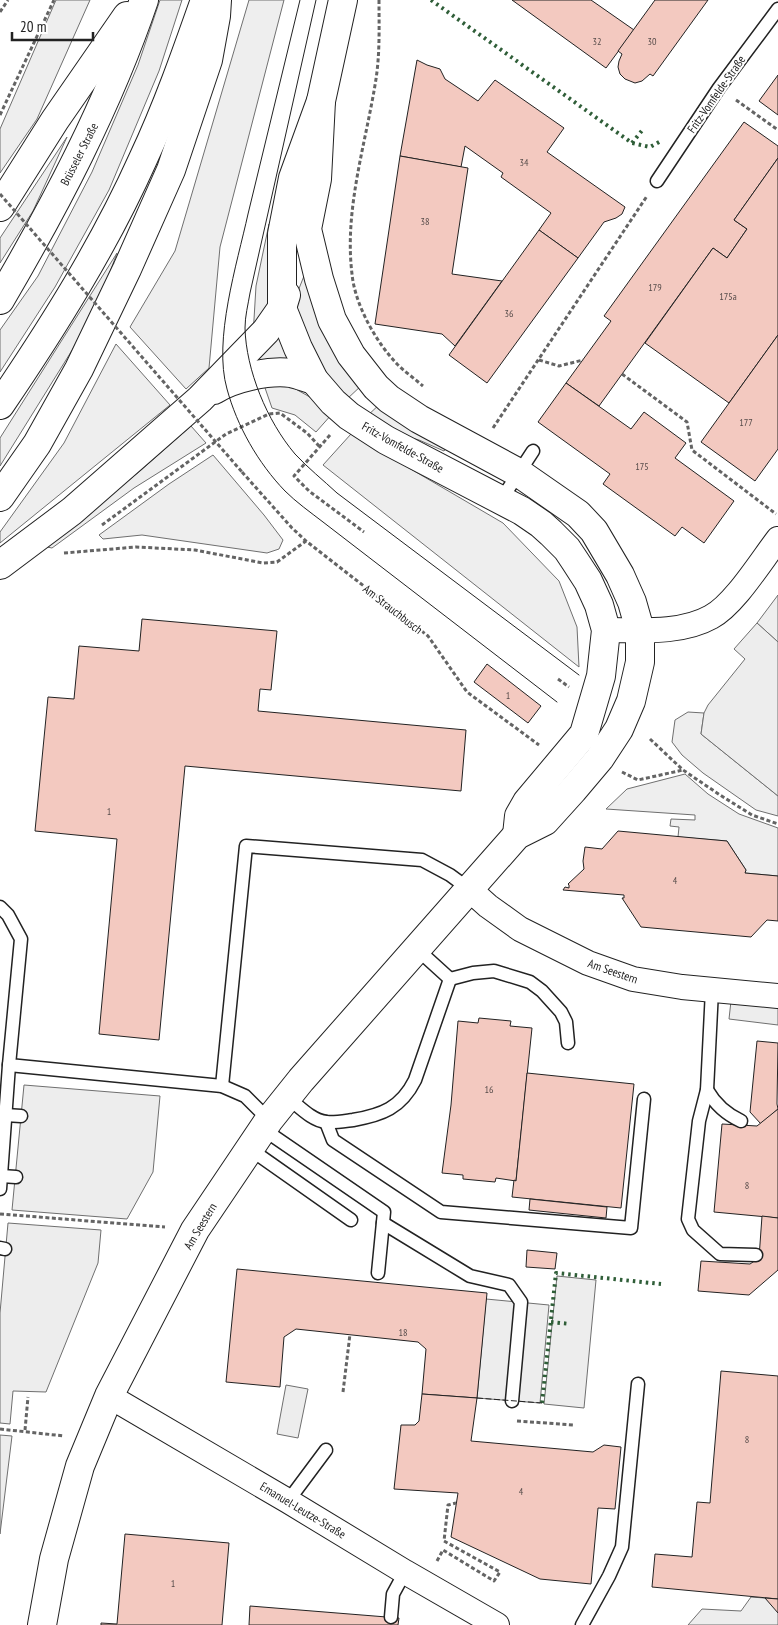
<svg xmlns="http://www.w3.org/2000/svg" width="778" height="1625" viewBox="0 0 778 1625" font-family="'PT Sans Narrow',sans-serif">
<style>
.green{fill:#eee;stroke:#6f6f6f}
.parking{fill:#ededed;stroke:#6f6f6f}
.building{fill:#f3c9c0;stroke:#222}
.lines{fill:none;stroke-linecap:round;stroke-linejoin:round}
.service-casing{stroke:#222;stroke-width:15}
.minor-casing{stroke:#222;stroke-width:26}
.tertiary-casing{stroke:#222;stroke-width:30}
.trunk-casing{stroke:#222;stroke-width:30}
.path{stroke:#646464;stroke-width:3;stroke-dasharray:4 2.5;stroke-linecap:butt}
.service{stroke:#fff;stroke-width:12}
.minor{stroke:#fff;stroke-width:24}
.tertiary{stroke:#fff;stroke-width:28}
.trunk{stroke:#fff;stroke-width:28}
.tram{stroke:#222;stroke-width:1}
.path-bridge{stroke:#646464;stroke-width:3;stroke-dasharray:4 2.5;stroke-linecap:butt}
.hedge{stroke:#2f5e38;stroke-width:4;stroke-dasharray:2.5 4;stroke-linecap:butt}
.fence{stroke:#222;stroke-width:1;stroke-dasharray:6 2.5;stroke-linecap:butt}
.labels{text-anchor:middle;dominant-baseline:central;stroke-width:4;stroke-linejoin:round;paint-order:stroke}
.number-label{font-size:10px;fill:#564c4a}
.street-label{font-size:12px;fill:#222;stroke:#fff}
</style>
<rect width="100%" height="100%" fill="#fff"/>
<g class="green">
<path d="M56 0H90L37 119 0 173V129Z"/>
<path d="M160 0H182L159 71 109 190 55 287 0 372V330L38 276 92 172 138 65Z"/>
<path d="M249 0H284L220 247 209 368 186 389 130 327 175 251Z"/>
<path d="M67 137 33 211 0 263V238Z"/>
<path d="M269 224 275 298 253 336 256 286Z"/>
<path d="M117 253 94 315 0 466V438Z"/>
<path d="M310 275 363 384 346 400 332 385 292 306 304 276Z"/>
<path d="M279 330 295 363H257L253 356Z"/>
<path d="M116 344 170 405 0 543V532L64 443Z"/>
<path d="M264 385 292 387 317 401 332 414 316 432 295 415 272 408Z"/>
<path d="M382 402 447 447 444 451 419 440 397 434 365 418Z"/>
<path d="M191 426 206 443 134 488 52 548 47 547 140 471Z"/>
<path d="M351 434 503 523 559 581 577 627 579 667 323 465Z"/>
<path d="M213 455 264 515 283 540 279 549 267 553 142 535 103 539 99 535 169 484Z"/>
<path d="M778 595V642L757 623Z"/>
<path d="M688 712 704 713 701 734 778 796V816L756 810 703 773 682 755 672 742 675 720Z"/>
<path d="M685 774 708 794 739 814 778 828V876L745 873 746 870 727 841 678 837 679 827 670 826 671 819 695 820V815L606 809 627 789Z"/>
</g>
<g class="parking">
<path d="M757 623 778 642V796L701 734 704 713 708 705 745 659 734 649Z"/>
<path d="M732 992 778 996V1025L729 1019Z"/>
<path d="M24 1085 160 1096 153 1172 127 1219 12 1210Z"/>
<path d="M8 1223 101 1230 98 1263 46 1392 13 1391 10 1424 0 1423V1313Z"/>
<path d="M557 1276 596 1280 584 1408 544 1404Z"/>
<path d="M486 1299 549 1305 540 1403 477 1398Z"/>
<path d="M286 1385 308 1389 298 1438 277 1434Z"/>
<path d="M0 1435 12 1436 0 1534Z"/>
<path d="M751 1597 778 1599V1625H688L702 1609 741 1611Z"/>
</g>
<g class="building">
<path d="M512 0H591L634 30 606 68Z"/>
<path d="M655 0H708L653 76 650 74 642 81 635 83 625 79 620 74 618 67 619 61 622 54 618 51Z"/>
<path d="M417 60 427 65 440 69 445 79 478 101 495 80 564 128 547 152 625 207 622 214 616 218 604 222 578 258 539 230 551 213 501 177 503 173 465 146 461 167 400 156Z"/>
<path d="M778 75V115L759 101Z"/>
<path d="M744 122 778 146V158L734 220 747 229 727 258 713 248 599 406 566 383 611 321 604 316Z"/>
<path d="M400 156 468 168 452 274 502 281 455 346 442 334 375 324Z"/>
<path d="M778 158V335L729 403 645 343 713 248 727 258 747 229 734 220Z"/>
<path d="M539 230 578 258 487 383 449 355Z"/>
<path d="M778 335V449L755 481 701 442Z"/>
<path d="M566 383 631 429 644 412 686 443 675 458 734 501 704 543 682 527 675 536 603 484 610 474 538 422Z"/>
<path d="M142 619 277 631 271 690 260 689 258 711 466 730 461 791 185 766 159 1040 99 1034 117 839 35 831 48 697 74 699 79 646 139 651Z"/>
<path d="M487 664 541 706 528 723 474 682Z"/>
<path d="M618 831 727 841 746 870 745 873 778 876V921L767 920 751 937 641 927 622 898H624V895L563 890 565 887 569 888V885L568 884 584 869 583 861 585 847 602 849Z"/>
<path d="M479 1018 511 1021 510 1026 532 1028 516 1181 496 1178 495 1182 463 1179V1175L442 1173 451 1105 458 1021 478 1023Z"/>
<path d="M757 1041 778 1043 777 1104 778 1109 761 1124 750 1112Z"/>
<path d="M527 1073 634 1084 621 1208 512 1197 514 1180 516 1181Z"/>
<path d="M778 1109V1218L714 1212 722 1124 757 1126Z"/>
<path d="M530 1199 607 1207 606 1218 529 1210Z"/>
<path d="M762 1216 778 1218V1270L749 1295 698 1291 701 1261 750 1264 759 1258Z"/>
<path d="M527 1250 557 1253 555 1269 526 1267Z"/>
<path d="M237 1269 487 1293 477 1398 422 1394 426 1349 418 1342 296 1329 284 1337 280 1387 226 1382Z"/>
<path d="M721 1371 778 1376V1599L652 1587 655 1554 692 1557 697 1502 710 1503Z"/>
<path d="M422 1394 477 1398 471 1441 593 1452 604 1445 621 1447 615 1509 598 1508 591 1584 540 1579 451 1537 458 1493 394 1489 401 1425H415L419 1421Z"/>
<path d="M125 1534 229 1543 222 1625H101V1623L117 1624Z"/>
<path d="M765 1598 778 1599V1613Z"/>
<path d="M250 1606 399 1618 398 1625H249Z"/>
</g>
<g class="lines">
<defs>
<g id="service">
<path d="M657 181 719 88 778 9"/>
<path d="M501 500 533 451"/>
<path d="M0 907 8 915 21 939 9 1065 222 1086 245 1096 269 1120"/>
<path d="M450 979 473 973 494 971 530 982 542 991 561 1012 566 1022 568 1043"/>
<path d="M712 990 707 1090 699 1121 688 1219 693 1230 720 1254 756 1255"/>
<path d="M222 1086 246 846 422 860 450 875 469 889"/>
<path d="M707 1090C715 1104 726 1114 741 1121"/>
<path d="M287 1097C299 1106 311 1120 326 1122 334 1123 345 1121 353 1120 382 1115 401 1108 415 1080L450 979 417 949"/>
<path d="M5 1115 21 1116"/>
<path d="M326 1122 333 1140 441 1212 631 1228 644 1099"/>
<path d="M263 1129 384 1212 378 1273"/>
<path d="M250 1149 351 1220"/>
<path d="M1 1176 16 1177"/>
<path d="M0 1189 9 1065"/>
<path d="M383 1223 470 1276 509 1285 521 1302 512 1401"/>
<path d="M0 1248 5 1249"/>
<path d="M288 1501 326 1450"/>
<path d="M391 1617 393 1594 405 1572"/>
<path d="M582 1625 609 1576 622 1547 638 1384"/>
</g>
<g id="minor">
<path d="M606 630C638 630 681 634 711 617 734 605 761 561 778 539"/>
<path d="M469 889 488 906 520 929 588 963 633 979 682 987 778 996"/>
<path d="M109 1396 288 1501 405 1572 497 1625"/>
</g>
<g id="tertiary">
<path d="M343 0 321 101 293 178 282 234V308L298 348 314 380 333 402 349 416 386 440 522 511 541 524 551 533 567 549 575 561 588 581 599 605 606 630 601 676 584 734 527 802 519 816 517 835"/>
<path d="M214 390C233 378 268 370 291 373 299 375 307 378 314 380"/>
<path d="M0 565 72 511 200 399 266 331 282 308 286 295"/>
<path d="M42 1625 54 1559 80 1466 109 1396 195 1230 269 1120 301 1080 517 835 545 821 573 790 600 758 619 729 631 701 640 662V630L632 602 620 575 594 531 578 514 519 473 419 419 389 399 376 387 351 355 332 320 319 279 307 229 317 179 321 101"/>
</g>
<g id="trunk">
<path d="M0 207 55 120 127 16"/>
<path d="M0 300C56 204 108 106 144 0"/>
<path d="M0 405C53 327 104 246 143 159 167 108 186 54 205 0"/>
<path d="M0 497 37 444 79 369 127 269 171 170 208 60 216 16 217 0"/>
</g>
</defs>
<use href="#service" class="service-casing"/>
<use href="#minor" class="minor-casing"/>
<use href="#tertiary" class="tertiary-casing"/>
<use href="#trunk" class="trunk-casing"/>
<g class="path">
<path d="M379 0C379 26 380 53 376 79 366 143 344 209 352 274 355 305 376 342 397 364 405 372 415 379 423 386"/>
<path d="M0 12 8 0"/>
<path d="M736 100 778 130"/>
<path d="M0 115 54 0"/>
<path d="M539 360 559 366 583 360"/>
<path d="M622 374 687 422 692 450 776 514"/>
<path d="M493 428 647 196"/>
<path d="M330 435 294 476 309 491 364 532"/>
<path d="M242 472 292 528 306 541 428 636 467 692 539 745"/>
<path d="M102 525 226 434 269 414 280 413 307 433 319 446"/>
<path d="M64 553 136 547 195 550 263 563 277 562 306 541"/>
<path d="M558 679 569 687"/>
<path d="M650 739 683 770 720 795 752 815 778 824"/>
<path d="M622 772 638 780 683 770"/>
<path d="M0 1214 165 1227"/>
<path d="M343 1392 350 1334"/>
<path d="M517 1421 574 1425"/>
<path d="M0 1429 64 1436"/>
<path d="M25 1430 28 1397"/>
<path d="M437 1561 443 1550 494 1581 500 1572 444 1541 448 1505 456 1503"/>
</g>
<use href="#service" class="service"/>
<use href="#minor" class="minor"/>
<use href="#tertiary" class="tertiary"/>
<use href="#trunk" class="trunk"/>
<g class="tram">
<path d="M300 0C283 71 265 143 248 214 237 264 213 340 227 389 237 426 258 463 285 491 296 502 310 512 323 522L557 702"/>
<path d="M316 0 250 293C248 305 245 316 245 328 246 370 267 421 295 454 308 468 323 480 337 493L579 675"/>
</g>
<path class="path-bridge" d="M0 194 242 472"/>
<g class="hedge">
<path d="M431 0 632 143 650 147 661 141"/>
<path d="M632 143 644 128"/>
<path d="M551 1322 570 1324"/>
<path d="M542 1403 556 1273 661 1284"/>
</g>
<path class="fence" d="M477 1398 542 1403"/>
</g>
<g class="labels">
<g class="number-label">
<text x="597" y="41">32</text>
<text x="652" y="41">30</text>
<text x="524" y="162">34</text>
<text x="425" y="221">38</text>
<text x="655" y="287">179</text>
<text x="728" y="296">175a</text>
<text x="509" y="313">36</text>
<text x="746" y="422">177</text>
<text x="642" y="466">175</text>
<text x="508" y="695">1</text>
<text x="109" y="811">1</text>
<text x="675" y="880">4</text>
<text x="489" y="1089">16</text>
<text x="747" y="1185">8</text>
<text x="403" y="1332">18</text>
<text x="747" y="1439">8</text>
<text x="521" y="1491">4</text>
<text x="173" y="1583">1</text>
</g>
<g class="street-label">
<text transform="translate(716 94) rotate(-55)">Fritz-Vomfelde-Straße</text>
<text transform="translate(79 154) rotate(-63)">Brüsseler Straße</text>
<text transform="translate(403 447) rotate(29)">Fritz-Vomfelde-Straße</text>
<text transform="translate(393 609) rotate(38)">Am Strauchbusch</text>
<text transform="translate(613 971) rotate(19)">Am Seestern</text>
<text transform="translate(200 1226) rotate(-59)">Am Seestern</text>
<text transform="translate(303 1510) rotate(31)">Emanuel-Leutze-Straße</text>
</g>
</g>
<path d="M12 32v8h81v-8" fill="none" stroke="#222222" stroke-width="2.5"/>
<text x="20" y="32" font-size="15" fill="#222222" stroke="#ffffff" stroke-width="4" paint-order="stroke">20 m</text>
</svg>
